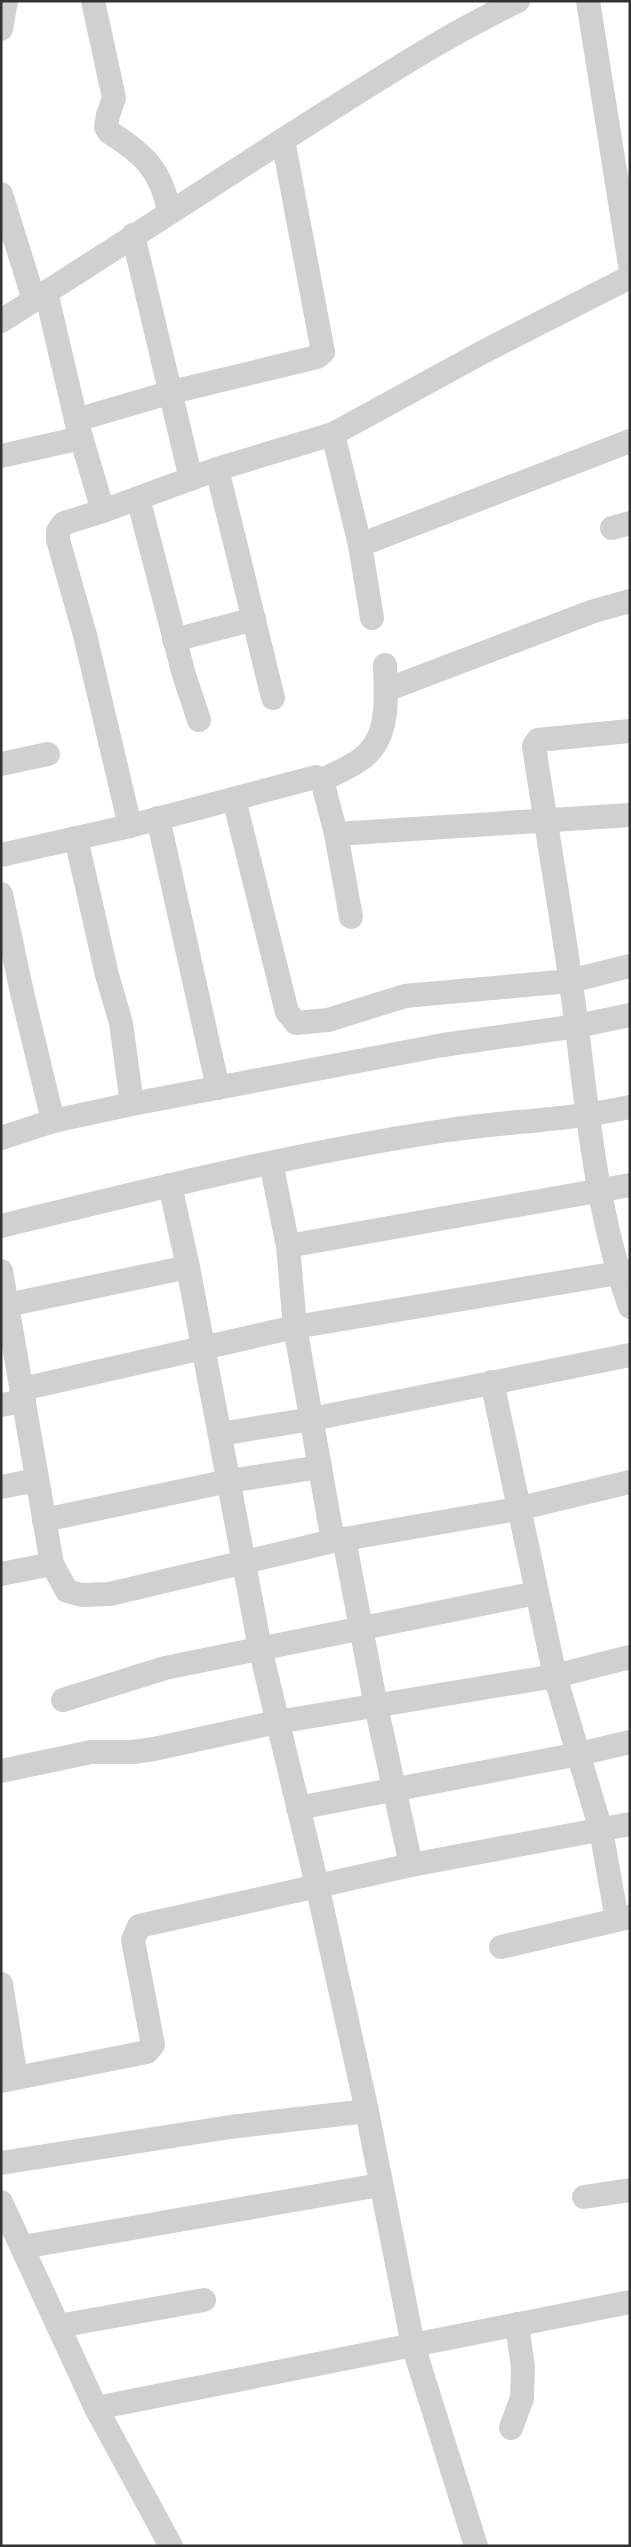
<svg xmlns="http://www.w3.org/2000/svg" width="631" height="2547" viewBox="0 0 631 2547" font-family="'Asap Condensed',sans-serif">
<style>
.lines{fill:none;stroke-linecap:round;stroke-linejoin:round}
.minor{stroke:#d0d0d0;stroke-width:24}
</style>
<rect width="100%" height="100%" fill="#fff"/>
<g class="lines">
<g class="minor">
<path d="M93 1 114 98 108 115 106 127 109 132C144 154 161 170 169 211"/>
<path d="M588 1 630 265"/>
<path d="M1 29 6 1"/>
<path d="M1 194 34 300"/>
<path d="M133 235 191 479"/>
<path d="M46 292 76 420 103 511 217 469 333 434 483 352 630 277"/>
<path d="M1 321C109 253 215 183 322 115 386 75 450 33 518 1"/>
<path d="M76 420 172 392 317 357 323 352 283 140"/>
<path d="M333 434 360 545 372 618"/>
<path d="M1 456 81 438"/>
<path d="M217 469 273 698"/>
<path d="M138 498 184 675 199 720"/>
<path d="M103 511 64 523 58 531V540L85 635 130 826"/>
<path d="M612 528 630 523"/>
<path d="M360 545 630 441"/>
<path d="M174 640 254 619"/>
<path d="M386 690 594 611 630 601"/>
<path d="M630 731 538 740 534 746C548 840 565 933 577 1028 588 1121 598 1217 630 1307"/>
<path d="M1 764 48 754"/>
<path d="M322 780C334 774 346 769 357 762 391 741 386 700 385 665"/>
<path d="M234 799 287 1012 296 1023 328 1020 405 996 570 981 630 966"/>
<path d="M158 818 218 1088"/>
<path d="M336 834 351 917"/>
<path d="M76 838 107 975 121 1023 132 1104"/>
<path d="M1 855 130 826 316 777 322 780 336 834 630 815"/>
<path d="M1 894 23 997 53 1121"/>
<path d="M1 1138 53 1121 132 1104 443 1045 577 1026 630 1015"/>
<path d="M271 1163 288 1246 295 1327 333 1541"/>
<path d="M170 1185 188 1267 260 1648 317 1885 367 2111 413 2345 476 2546"/>
<path d="M1 1226C149 1190 299 1152 449 1130 510 1121 570 1120 630 1107"/>
<path d="M288 1246 630 1185"/>
<path d="M1 1271 52 1564 67 1591 82 1595 110 1594 333 1541 517 1509 630 1482"/>
<path d="M7 1305 188 1267"/>
<path d="M492 1382 555 1676 601 1830 617 1920"/>
<path d="M22 1389 295 1327 630 1271"/>
<path d="M1 1405 24 1401"/>
<path d="M220 1434 312 1419 630 1355"/>
<path d="M1 1487 37 1480"/>
<path d="M44 1520 229 1481 320 1467"/>
<path d="M344 1539 376 1706 411 1865"/>
<path d="M1 1574 52 1564"/>
<path d="M63 1700 165 1668 536 1593"/>
<path d="M1 1771 91 1752H133L154 1749 277 1722 555 1676 630 1657"/>
<path d="M298 1808 579 1754 630 1742"/>
<path d="M501 1947 630 1917"/>
<path d="M1 1984 16 2078"/>
<path d="M1 2081 147 2052 153 2045 133 1940 139 1926 411 1865 630 1824"/>
<path d="M1 2163 230 2127 367 2111"/>
<path d="M584 2197 630 2190"/>
<path d="M1 2202 96 2408 171 2546"/>
<path d="M23 2247 380 2185"/>
<path d="M58 2326 204 2300"/>
<path d="M96 2408 630 2302"/>
<path d="M511 2428 522 2398 523 2368 517 2324"/>
</g>
</g>
<rect width="631" height="2547" fill="none" stroke="#333333" stroke-width="5"/>
</svg>
